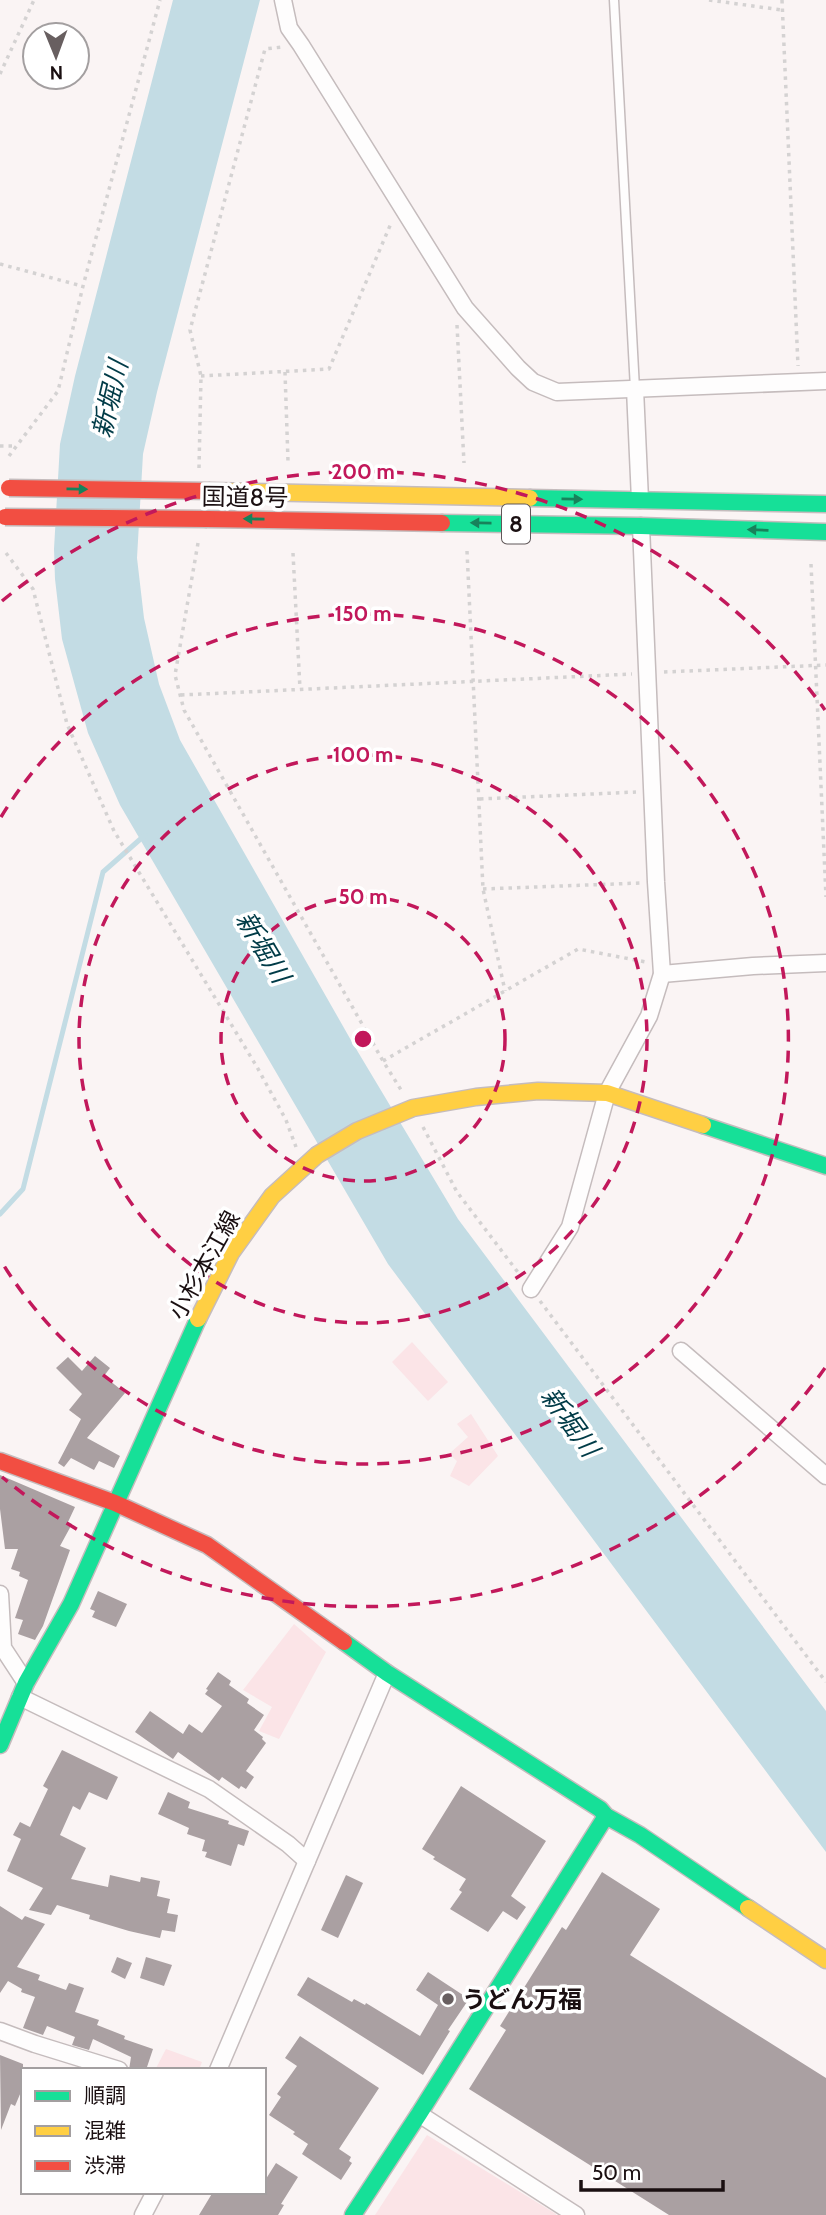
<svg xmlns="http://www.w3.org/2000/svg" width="826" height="2215" viewBox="0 0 826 2215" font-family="Cabin,'Noto Sans JP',sans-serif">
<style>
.green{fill:#fbe4e7}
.water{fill:#c3dce4}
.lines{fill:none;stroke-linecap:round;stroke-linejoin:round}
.stream{stroke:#c3dce4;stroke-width:5}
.building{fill:#aaa0a2}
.lane-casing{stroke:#c5bcbd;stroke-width:11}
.street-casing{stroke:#c5bcbd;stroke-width:19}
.fast-casing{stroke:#c5bcbd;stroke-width:19}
.slow-casing{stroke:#c5bcbd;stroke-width:19}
.jam-casing{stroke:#c5bcbd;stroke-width:19}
.path{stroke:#d4d2d2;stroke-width:3.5;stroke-dasharray:3.5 5;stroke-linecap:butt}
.lane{stroke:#fefdfd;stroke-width:8}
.street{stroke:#fefdfd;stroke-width:16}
.fast{stroke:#16e098;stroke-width:16}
.slow{stroke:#ffcf43;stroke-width:16}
.jam{stroke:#f24e42;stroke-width:16}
.jam-bridge-casing{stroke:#c5bcbd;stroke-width:19;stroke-linecap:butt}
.jam-bridge{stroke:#f24e42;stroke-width:16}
.oneway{fill:#18825b}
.ring{fill:none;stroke:#c2185b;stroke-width:3.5;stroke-dasharray:12 9}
.poi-dot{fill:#685f60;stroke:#fff;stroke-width:2.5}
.labels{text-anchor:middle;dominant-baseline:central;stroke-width:7;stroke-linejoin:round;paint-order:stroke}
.shield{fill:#fff;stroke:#5f5758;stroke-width:2}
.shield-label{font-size:23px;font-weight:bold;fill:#1a0f11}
.street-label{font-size:24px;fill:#1a0f11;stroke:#fff}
.poi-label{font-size:24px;font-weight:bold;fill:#1a0f11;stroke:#fff;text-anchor:start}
.water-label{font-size:26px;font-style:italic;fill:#003b47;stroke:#fff}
.centre{fill:#c2185b;stroke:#fff;stroke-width:3.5}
.ring-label{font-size:21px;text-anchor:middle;font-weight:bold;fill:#c2185b;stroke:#fff;stroke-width:7;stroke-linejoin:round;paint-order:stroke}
</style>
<rect width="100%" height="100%" fill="#faf4f4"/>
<g class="green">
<path d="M412 1342 448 1382 428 1401 392 1362Z"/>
<path d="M471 1414 498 1456 469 1486 450 1476 457 1461 449 1454 468 1437 457 1424Z"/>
<path d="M294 1624 326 1652 279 1739 259 1731 272 1707 243 1690Z"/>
<path d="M166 2049 202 2062 199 2070H155Z"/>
<path d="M427 2135 556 2214V2215H375Z"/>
</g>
<path class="water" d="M173 0H260L157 392 143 454 137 558 144 618 159 684 180 740 352 1042 458 1219 826 1711V1852L388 1264 120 805 88 733 62 639 55 579 54 549 60 444 75 376Z"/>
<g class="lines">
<path class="stream" d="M0 1214 23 1189 103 872 145 835"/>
</g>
<g class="building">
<path d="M95 1356 110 1368 104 1376 125 1393 87 1438 120 1456 114 1468 99 1461 94 1470 71 1458 64 1467 58 1463 81 1419 69 1410 82 1394 56 1368 68 1357 82 1371Z"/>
<path d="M0 1475 75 1507 68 1522 72 1524 60 1546 70 1550 43 1626 35 1640 18 1634 23 1620 15 1618 28 1580 19 1576 20 1572 11 1569 18 1549H5L0 1509Z"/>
<path d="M98 1591 127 1604 116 1627 92 1617 95 1611 90 1609Z"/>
<path d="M218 1672 231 1681 229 1685 249 1699 247 1703 264 1715 254 1730 263 1737 262 1739 266 1743 246 1771 254 1777 246 1789 241 1786 239 1789 222 1777 219 1781 178 1752 173 1759 135 1732 150 1711 183 1734 189 1724 202 1733 222 1706 205 1694 208 1690 206 1689Z"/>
<path d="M62 1750 118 1777 107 1800 89 1792 80 1810 73 1806 60 1835 86 1848 71 1879 108 1887 110 1875 140 1882 141 1877 160 1881 157 1896 170 1899 167 1913 178 1915 175 1932 162 1930 160 1938 129 1931 89 1919 90 1915 57 1905 51 1915 29 1910 43 1888 7 1871 21 1839 13 1835 20 1822 30 1827 48 1789 43 1786Z"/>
<path d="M461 1786 546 1841 511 1896 526 1907 517 1920 503 1911 488 1932 450 1909 462 1892 459 1890 466 1879 433 1859 435 1857 422 1849Z"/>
<path d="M168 1792 190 1802 188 1808 229 1821 228 1824 249 1831 244 1846 238 1844 231 1866 205 1857 207 1852 202 1851 205 1840 187 1834 189 1828 158 1814Z"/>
<path d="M602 1872 660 1909 630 1955 826 2078V2215H669L469 2089 506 2030 500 2026 562 1927 566 1930Z"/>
<path d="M346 1875 363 1883 338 1938 321 1930Z"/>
<path d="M0 1906 22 1920 25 1916 45 1924 17 1967 40 1975 38 1980 66 1990 69 1983 84 1988 75 2012 99 2020 97 2025 125 2036 124 2039 153 2049 146 2070H129L131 2057 93 2039 89 2050 72 2045 75 2037 47 2026 43 2035 23 2028 35 1997 21 1992 22 1989 8 1981 0 1993Z"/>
<path d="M117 1957 132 1963 125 1979 111 1972Z"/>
<path d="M146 1957 172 1965 164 1986 140 1978Z"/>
<path d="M428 1972 469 1999 448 2030 450 2031 423 2075 297 1995 308 1977 352 2002 354 1999 365 2005 366 2003 420 2036 438 2005 416 1990Z"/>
<path d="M300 2036 379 2088 339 2149 351 2157 349 2161 352 2163 341 2180 302 2154 308 2144 293 2134 295 2132 269 2115 281 2097 277 2094 297 2066 285 2058Z"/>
<path d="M0 2055 23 2064V2087L15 2106 11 2104 1 2130Z"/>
<path d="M276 2163 298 2177 281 2204 284 2205 278 2215H199L213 2192H264V2182Z"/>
</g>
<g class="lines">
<defs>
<path id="lane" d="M614 0 635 389"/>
<g id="street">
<path d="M283 0 289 28 301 45 465 308 518 368 533 382 557 392 826 381"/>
<path d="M635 389 640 500"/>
<path d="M662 974 753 966 826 963"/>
<path d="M531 1289 570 1227 607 1093 649 1016 662 974 656 882 641 526"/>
<path d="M681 1351 826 1476"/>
<path d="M0 1594 3 1648 26 1683"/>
<path d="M20 1697 209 1789 288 1844 307 1861"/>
<path d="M0 2031 35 2044 119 2070"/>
<path d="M218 2070 387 1673"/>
<path d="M419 2114 576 2215"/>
<path d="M143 2215 155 2192"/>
</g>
<g id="fast">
<path d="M530 498 826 504"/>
<path d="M442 523 641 526 826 532"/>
<path d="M703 1125 826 1166"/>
<path d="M344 1642 387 1673 600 1809 606 1816 640 1835 748 1908"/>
<path d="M0 1745 26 1683 71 1604 198 1319"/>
<path d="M353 2215 419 2114 606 1816"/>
</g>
<g id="slow">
<path d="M210 491 530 498"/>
<path d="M198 1319 231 1253 272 1196 317 1155 357 1131 413 1108 476 1097 538 1091 607 1093 703 1125"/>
<path d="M748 1908 826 1960"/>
</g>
<g id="jam">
<path d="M207 519 442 523"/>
<path d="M0 1461 115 1503 207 1545 344 1642"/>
</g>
</defs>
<use href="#lane" class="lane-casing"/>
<use href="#street" class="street-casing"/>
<use href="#fast" class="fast-casing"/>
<use href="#slow" class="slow-casing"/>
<use href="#jam" class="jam-casing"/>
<g class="path">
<path d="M709 0 782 10"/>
<path d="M782 0 798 366"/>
<path d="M0 74 34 0"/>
<path d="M0 264 82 286"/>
<path d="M457 325 464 463"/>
<path d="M285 372 288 461"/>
<path d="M201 376 329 369 392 221"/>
<path d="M0 446H16"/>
<path d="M9 456 58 391 83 286 160 0"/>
<path d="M199 468 201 376 190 330 265 49 282 47"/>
<path d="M198 543 175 675 184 710 383 1061 403 1093"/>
<path d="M467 551 483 889 505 991"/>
<path d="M6 553 33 589 67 724 114 831 257 1067 286 1120 296 1147"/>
<path d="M293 553 300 689"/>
<path d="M811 564 826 897"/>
<path d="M664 672 826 665"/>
<path d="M181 695 632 674"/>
<path d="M480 799 636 792"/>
<path d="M483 889 640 883"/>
<path d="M383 1061 578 949 646 962"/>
<path d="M423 1127 457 1192 520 1275"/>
<path d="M540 1301 826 1682"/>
</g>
<use href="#lane" class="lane"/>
<use href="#street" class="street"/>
<use href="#fast" class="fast"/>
<use href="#slow" class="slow"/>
<use href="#jam" class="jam"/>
<defs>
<g id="jam-bridge">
<path d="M9 488 210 491"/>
<path d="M5 517 207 519"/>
</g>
</defs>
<use href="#jam-bridge" class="jam-bridge-casing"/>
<use href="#jam-bridge" class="jam-bridge"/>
</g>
<defs><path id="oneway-solid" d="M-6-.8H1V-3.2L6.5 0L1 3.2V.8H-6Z" transform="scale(1.75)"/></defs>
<g class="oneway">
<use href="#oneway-solid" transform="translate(77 489) rotate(1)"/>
<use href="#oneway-solid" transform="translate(572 499) rotate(1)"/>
<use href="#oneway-solid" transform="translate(254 519) rotate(-179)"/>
<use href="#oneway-solid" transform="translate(481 523) rotate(-179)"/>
<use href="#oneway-solid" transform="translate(758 530) rotate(-178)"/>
</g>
<g class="ring">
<circle cx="363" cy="1039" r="142"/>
<circle cx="363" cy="1039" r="284"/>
<path d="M1 817A425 425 0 1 1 1 1261"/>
<path d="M825 1368A567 567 0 0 1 2 1477M2 601A567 567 0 0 1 825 710"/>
</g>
<circle class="poi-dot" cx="448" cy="1999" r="7"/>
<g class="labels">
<rect class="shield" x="502" y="504.5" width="28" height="39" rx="5"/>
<g class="shield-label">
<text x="516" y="524">8</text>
</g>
<g class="street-label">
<text transform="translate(245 497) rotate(1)">国道8号</text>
<text transform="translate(204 1265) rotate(-61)">小杉本江線</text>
</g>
<g class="poi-label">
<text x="462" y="1999">うどん万福</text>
</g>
<g class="water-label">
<text transform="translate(110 399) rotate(-77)">新堀川</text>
<text transform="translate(263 947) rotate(59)">新堀川</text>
<text transform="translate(570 1422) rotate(54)">新堀川</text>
</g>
</g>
<circle cx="363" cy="1039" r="10" class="centre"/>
<g class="ring-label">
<text x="363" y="479">200 m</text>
<text x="363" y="621">150 m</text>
<text x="363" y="762">100 m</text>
<text x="363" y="904">50 m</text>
</g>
<rect x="21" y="2068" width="245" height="126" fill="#ffffff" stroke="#a39fa0" stroke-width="2"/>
<rect x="35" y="2091" width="35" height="10" fill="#16e098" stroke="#a39fa0" stroke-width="2"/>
<text x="84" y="2103" font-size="21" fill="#1a0f11">順調</text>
<rect x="35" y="2126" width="35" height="10" fill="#ffcf43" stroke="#a39fa0" stroke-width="2"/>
<text x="84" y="2138" font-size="21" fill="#1a0f11">混雑</text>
<rect x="35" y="2161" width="35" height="10" fill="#f24e42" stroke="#a39fa0" stroke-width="2"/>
<text x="84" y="2173" font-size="21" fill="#1a0f11">渋滞</text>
<g transform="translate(56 56) rotate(179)"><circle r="33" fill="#ffffff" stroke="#a39fa0" stroke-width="2"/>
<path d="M0-5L12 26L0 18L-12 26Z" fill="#685f60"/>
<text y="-10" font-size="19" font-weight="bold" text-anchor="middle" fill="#1a0f11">N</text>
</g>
<path d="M581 2180v10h142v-10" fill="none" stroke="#1a0f11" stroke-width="3.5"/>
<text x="592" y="2180" font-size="21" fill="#1a0f11" stroke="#ffffff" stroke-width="5" paint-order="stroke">50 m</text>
</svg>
